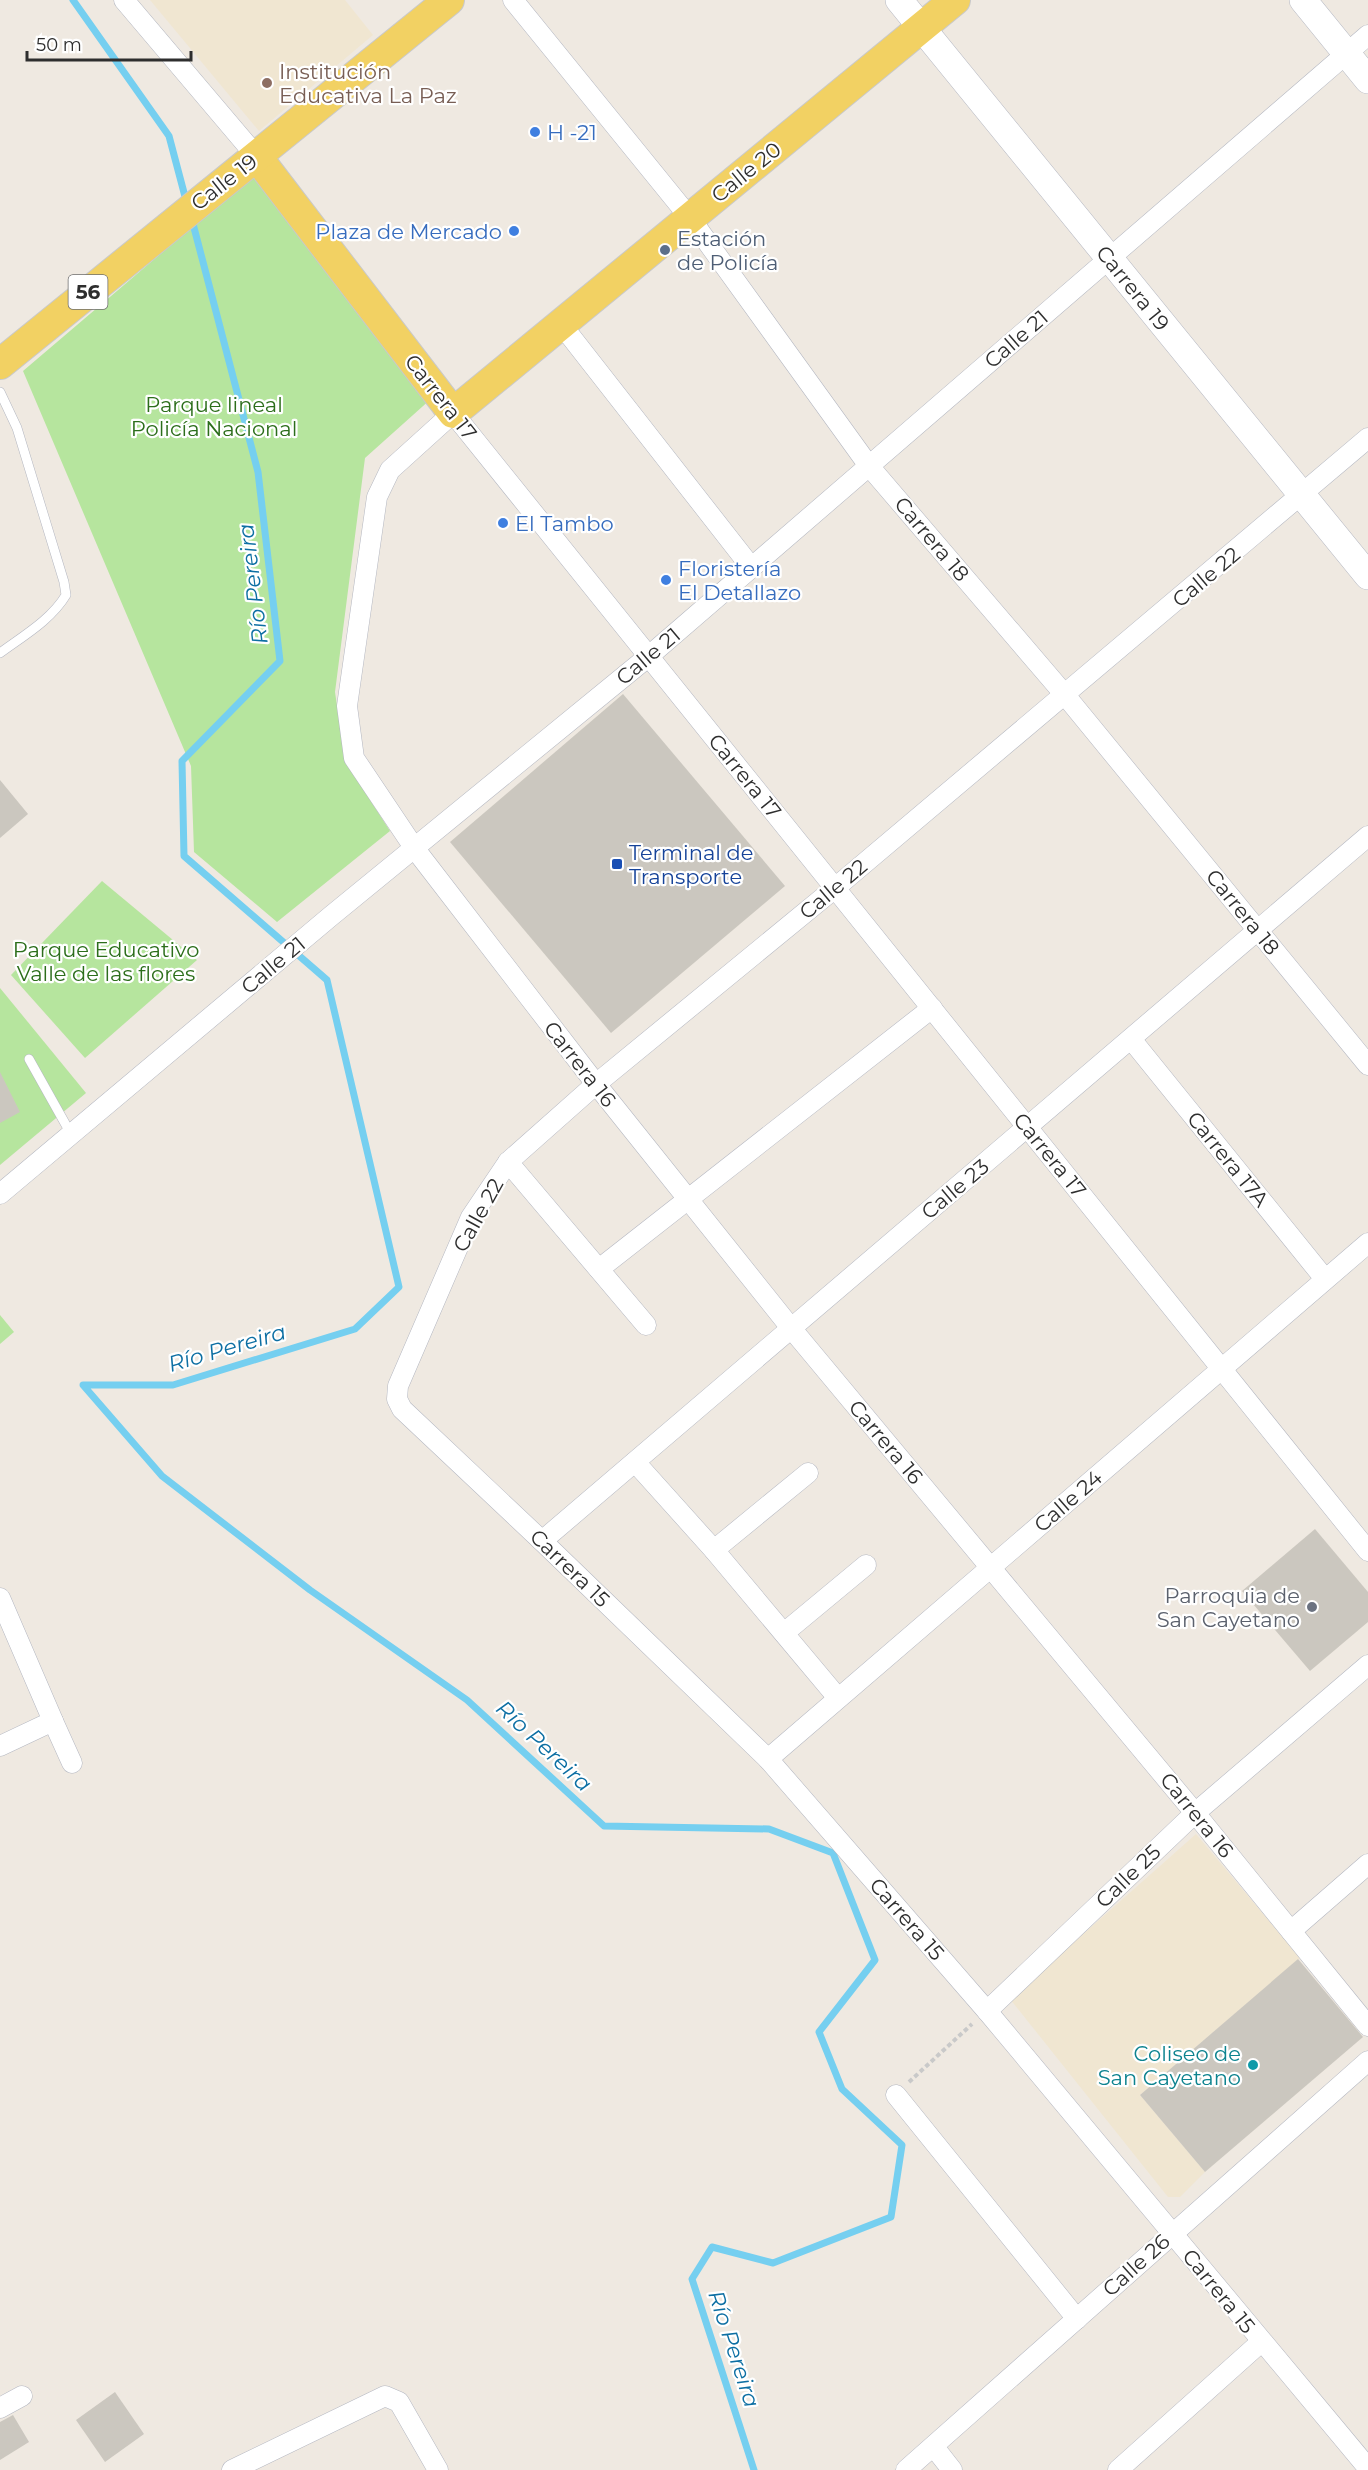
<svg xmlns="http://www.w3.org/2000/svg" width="1368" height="2470" viewBox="0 0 1368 2470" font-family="Montserrat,sans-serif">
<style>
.education{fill:#f0e6d1}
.green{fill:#b6e59e}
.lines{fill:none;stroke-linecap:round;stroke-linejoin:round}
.stream{stroke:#75cff0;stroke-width:7}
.building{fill:#cbc7bf}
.lane-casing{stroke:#b4b7c1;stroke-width:10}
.street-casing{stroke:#b4b7c1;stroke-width:21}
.secondary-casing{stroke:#b4b7c1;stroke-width:28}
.primary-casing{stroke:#c9c9c9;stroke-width:32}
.path{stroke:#c9c9c9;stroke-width:4;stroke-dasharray:4.5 3;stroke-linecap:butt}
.lane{stroke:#fff;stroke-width:9}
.street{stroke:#fff;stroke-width:20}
.secondary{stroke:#fff;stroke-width:27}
.primary{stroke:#f2d163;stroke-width:30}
.education-dot{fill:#8d6e63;stroke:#fff;stroke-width:2}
.shop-dot{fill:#3f7fe0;stroke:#fff;stroke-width:2}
.service-dot{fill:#5c6f8a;stroke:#fff;stroke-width:2}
.transit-dot{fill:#1a4fb4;stroke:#fff;stroke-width:2}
.worship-dot{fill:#6b7280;stroke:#fff;stroke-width:2}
.culture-dot{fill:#0f9aa8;stroke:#fff;stroke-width:2}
.labels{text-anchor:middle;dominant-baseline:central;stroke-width:4.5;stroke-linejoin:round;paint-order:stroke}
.shield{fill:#fff;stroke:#6d6d6d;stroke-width:1.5}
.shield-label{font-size:20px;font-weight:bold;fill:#2e2e2e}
.education-label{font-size:21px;fill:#785e54;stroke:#fff;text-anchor:start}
.shop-label{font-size:21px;fill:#366cbe;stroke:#fff;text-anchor:start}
.street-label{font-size:21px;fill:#2e2e2e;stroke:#fff}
.service-label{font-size:21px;fill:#4e5e75;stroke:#fff;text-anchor:start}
.park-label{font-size:21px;fill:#2c6e1b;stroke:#fff}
.transit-label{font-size:21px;fill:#164399;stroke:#fff;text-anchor:start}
.worship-label{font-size:21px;fill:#5b616d;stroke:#fff;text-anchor:end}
.culture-label{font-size:21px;fill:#0d838f;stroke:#fff;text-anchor:end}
.water-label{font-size:22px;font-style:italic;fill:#0d6fa3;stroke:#fff}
</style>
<rect width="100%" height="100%" fill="#efe9e1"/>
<g class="education">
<path d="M150 0H345L373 35 259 131Z"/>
<path d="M1196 1834 1300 1958 1140 2095 1205 2172 1180 2197H1168L1010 1999Z"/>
</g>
<g class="green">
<path d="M259 170 432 398 365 458 335 692 345 761 390 831 277 922 194 852 191 766 23 371Z"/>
<path d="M102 881 197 960 85 1058 11 975Z"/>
<path d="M0 988 86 1093 0 1165Z"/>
<path d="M0 1315 14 1332 0 1344Z"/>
</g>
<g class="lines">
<g class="stream">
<path d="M73 0 169 136 187 204"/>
<path d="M192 220 258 472 280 661 182 761 184 856 327 980 399 1287 355 1329 173 1385H83L162 1476 310 1590 467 1700 604 1826 769 1829 833 1853 875 1960 819 2032 842 2089 902 2145 891 2217 773 2263 712 2247 692 2279 754 2470"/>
</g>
</g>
<g class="building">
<path d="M623 694 785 886 611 1033 450 842Z"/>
<path d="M0 780 28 814 0 838Z"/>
<path d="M0 1072 20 1112 0 1123Z"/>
<path d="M1315 1529 1368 1592V1622L1310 1671 1242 1591Z"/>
<path d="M1298 1959 1363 2037 1205 2172 1140 2095Z"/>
<path d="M115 2392 144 2434 105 2462 76 2420Z"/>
<path d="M13 2415 29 2442 0 2460V2422Z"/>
</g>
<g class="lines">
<defs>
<g id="lane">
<path d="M0 392 17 428 64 582 66 595C51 620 23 636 0 653"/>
<path d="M29 1059 71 1134"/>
</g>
<g id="street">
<path d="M124 0 257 157"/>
<path d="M513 0 690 218 869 466 1065 695 1368 1065"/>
<path d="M561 324 751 567"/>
<path d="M1368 438 835 888 596 1084 508 1162 471 1217 398 1386 397 1399 402 1409 542 1541 768 1759 987 2011 1368 2468"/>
<path d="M1131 1039 1325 1279"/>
<path d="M508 1162 646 1325"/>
<path d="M0 1194 331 916 649 656 1368 35"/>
<path d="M599 1269 932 1008"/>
<path d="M635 1462 714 1550 838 1698"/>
<path d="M542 1541 1368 836"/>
<path d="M714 1550 808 1473"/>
<path d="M1368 1551 453 413 390 470 377 497 347 706 354 758 415 849 596 1084 791 1328 1195 1813 1368 2026"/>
<path d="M0 1598 53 1721 0 1746"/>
<path d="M784 1633 866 1565"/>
<path d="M53 1721 72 1763"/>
<path d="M768 1759 1368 1243"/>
<path d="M1291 1931 1368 1864"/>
<path d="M987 2011 1195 1813 1368 1665"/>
<path d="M896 2095 1077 2319"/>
<path d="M0 2408 22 2396"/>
<path d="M934 2447 952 2470"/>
<path d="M232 2470 385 2396 399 2402 438 2470"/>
<path d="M906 2470 1368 2061"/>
<path d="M1118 2470 1261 2342"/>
</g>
<g id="secondary">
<path d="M899 0 1368 576"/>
<path d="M1303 0 1368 80"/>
</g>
<g id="primary">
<path d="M257 157 453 413 955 0"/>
<path d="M0 364 449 0"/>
</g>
</defs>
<use href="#lane" class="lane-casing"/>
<use href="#street" class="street-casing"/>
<use href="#secondary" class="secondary-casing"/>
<use href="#primary" class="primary-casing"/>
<path class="path" d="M909 2082 972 2024"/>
<use href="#lane" class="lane"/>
<use href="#street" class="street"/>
<use href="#secondary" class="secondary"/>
<use href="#primary" class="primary"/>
</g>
<circle class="education-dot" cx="267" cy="83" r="6"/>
<g class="shop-dot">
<circle cx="535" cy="132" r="6"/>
<circle cx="514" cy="231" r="6"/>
<circle cx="503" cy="523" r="6"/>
<circle cx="666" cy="580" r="6"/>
</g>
<circle class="service-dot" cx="665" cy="250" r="6"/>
<rect class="transit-dot" x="611" y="858" width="12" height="12" rx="3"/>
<circle class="worship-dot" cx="1312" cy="1607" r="6"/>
<circle class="culture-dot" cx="1253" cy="2065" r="6"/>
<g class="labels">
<rect class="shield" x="68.5" y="275" width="39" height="34" rx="4.5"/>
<g class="shield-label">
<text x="88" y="292">56</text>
</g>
<g class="education-label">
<text x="279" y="71">Institución<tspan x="279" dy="24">Educativa La Paz</tspan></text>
</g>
<g class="shop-label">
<text x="547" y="132">H -21</text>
<text x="502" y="231" text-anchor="end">Plaza de Mercado</text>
<text x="515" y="523">El Tambo</text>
<text x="678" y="568">Floristería<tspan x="678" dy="24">El Detallazo</tspan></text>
</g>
<g class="street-label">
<text transform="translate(746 172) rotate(-39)">Calle 20</text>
<text transform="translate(224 182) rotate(-38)">Calle 19</text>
<text transform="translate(1133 288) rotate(51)">Carrera 19</text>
<text transform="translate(1016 339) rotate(-41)">Calle 21</text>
<text transform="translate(441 397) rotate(52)">Carrera 17</text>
<text transform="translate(932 539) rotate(50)">Carrera 18</text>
<text transform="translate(1206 577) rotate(-40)">Calle 22</text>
<text transform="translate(648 656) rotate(-40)">Calle 21</text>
<text transform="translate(745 776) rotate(51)">Carrera 17</text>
<text transform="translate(833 889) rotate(-40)">Calle 22</text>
<text transform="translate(1243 912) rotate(51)">Carrera 18</text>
<text transform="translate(273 965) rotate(-40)">Calle 21</text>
<text transform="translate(580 1064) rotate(52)">Carrera 16</text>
<text transform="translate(1050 1155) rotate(51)">Carrera 17</text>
<text transform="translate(1228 1159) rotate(51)">Carrera 17A</text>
<text transform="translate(955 1189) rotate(-40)">Calle 23</text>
<text transform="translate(478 1215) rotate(-61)">Calle 22</text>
<text transform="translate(886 1442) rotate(50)">Carrera 16</text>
<text transform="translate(1068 1501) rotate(-41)">Calle 24</text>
<text transform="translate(570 1568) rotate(44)">Carrera 15</text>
<text transform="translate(1197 1815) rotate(51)">Carrera 16</text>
<text transform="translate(1128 1876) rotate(-44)">Calle 25</text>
<text transform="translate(907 1919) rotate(49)">Carrera 15</text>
<text transform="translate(1136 2265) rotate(-42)">Calle 26</text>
<text transform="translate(1219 2291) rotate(51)">Carrera 15</text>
</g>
<g class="service-label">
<text x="677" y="238">Estación<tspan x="677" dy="24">de Policía</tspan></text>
</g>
<g class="park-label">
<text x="214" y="404">Parque lineal<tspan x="214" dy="24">Policía Nacional</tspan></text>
<text x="106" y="949">Parque Educativo<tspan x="106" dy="24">Valle de las flores</tspan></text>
</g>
<g class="transit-label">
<text x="629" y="852">Terminal de<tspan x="629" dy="24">Transporte</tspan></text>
</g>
<g class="worship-label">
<text x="1300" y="1595">Parroquia de<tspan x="1300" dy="24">San Cayetano</tspan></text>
</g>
<g class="culture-label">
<text x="1241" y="2053">Coliseo de<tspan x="1241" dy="24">San Cayetano</tspan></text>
</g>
<g class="water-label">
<text transform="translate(253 584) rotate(-97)">Río Pereira</text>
<text transform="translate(227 1348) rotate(-16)">Río Pereira</text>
<text transform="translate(544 1746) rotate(43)">Río Pereira</text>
<text transform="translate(734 2349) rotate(72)">Río Pereira</text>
</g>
</g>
<path d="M27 51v9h164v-9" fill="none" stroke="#2e2e2e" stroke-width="3"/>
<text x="36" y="51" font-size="18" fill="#2e2e2e" stroke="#ffffff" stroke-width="4.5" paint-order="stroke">50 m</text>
</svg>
